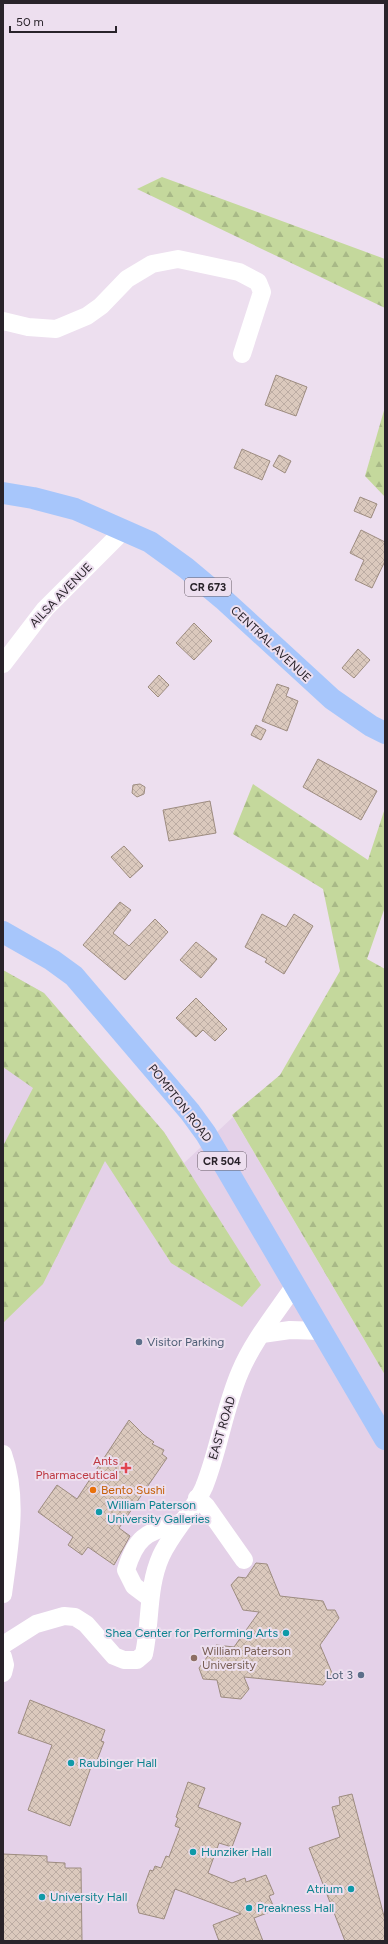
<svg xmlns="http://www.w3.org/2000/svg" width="388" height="1944" viewBox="0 0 388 1944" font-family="Figtree,sans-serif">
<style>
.built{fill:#e4d1e8}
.forest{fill:url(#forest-firs)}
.building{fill:url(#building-cross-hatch);stroke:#9d8c80}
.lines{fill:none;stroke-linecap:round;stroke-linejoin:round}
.minor{stroke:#fff;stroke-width:18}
.major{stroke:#a7c6fb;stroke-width:22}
.service-dot{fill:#5c6f8a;stroke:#eddfef;stroke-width:1.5}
.health-dot{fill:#e0444e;stroke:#eddfef;stroke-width:1.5}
.food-dot{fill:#e8710a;stroke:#eddfef;stroke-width:1.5}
.culture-dot{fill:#0f9aa8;stroke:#eddfef;stroke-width:1.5}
.education-dot{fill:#8d6e63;stroke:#eddfef;stroke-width:1.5}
.labels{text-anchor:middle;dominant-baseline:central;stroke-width:4;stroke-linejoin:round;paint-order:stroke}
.shield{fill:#eddfef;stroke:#645b65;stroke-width:1}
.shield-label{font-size:11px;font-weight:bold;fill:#29232a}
.street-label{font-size:12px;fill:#29232a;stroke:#eddfef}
.service-label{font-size:12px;fill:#4e5e75;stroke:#eddfef;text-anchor:start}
.health-label{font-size:12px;fill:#be3a42;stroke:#eddfef;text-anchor:end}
.food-label{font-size:12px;fill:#c56008;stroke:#eddfef;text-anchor:start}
.culture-label{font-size:12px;fill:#0d838f;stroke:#eddfef;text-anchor:start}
.education-label{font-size:12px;fill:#785e54;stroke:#eddfef;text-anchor:start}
</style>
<defs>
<pattern id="forest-firs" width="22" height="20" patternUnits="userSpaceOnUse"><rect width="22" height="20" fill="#c4d89c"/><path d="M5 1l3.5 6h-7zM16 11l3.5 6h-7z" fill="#a8b987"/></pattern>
<pattern id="building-cross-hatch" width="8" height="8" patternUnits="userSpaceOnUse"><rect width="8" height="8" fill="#dbc9bd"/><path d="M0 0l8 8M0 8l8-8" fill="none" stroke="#bcaca3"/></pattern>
</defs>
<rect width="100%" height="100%" fill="#eddfef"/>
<path class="built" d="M3 970 44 993 164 1132 184 1163 233 1117 385 1375V1941H3Z"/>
<g class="forest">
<path d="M162 177 385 259V308L137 189Z"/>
<path d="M385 407V497L365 476Z"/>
<path d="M253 784 368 860 385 808V907L367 959 385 969V1375L232 1115 280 1075 340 971 323 889 233 834Z"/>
<path d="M3 970 44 993 164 1132 261 1285 242 1307 171 1263 105 1161 43 1284 3 1323V1146L33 1088 3 1067Z"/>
</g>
<g class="building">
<path d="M276 375 307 387 296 416 265 405Z"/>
<path d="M242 449 270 461 262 480 234 468Z"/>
<path d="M279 455 291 461 285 473 273 466Z"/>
<path d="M360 497 377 504 371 518 354 511Z"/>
<path d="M361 530 385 542V561L372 588 355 580 364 560 350 553Z"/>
<path d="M194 623 212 641 194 660 176 643Z"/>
<path d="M358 649 370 660 354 678 342 668Z"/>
<path d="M159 675 169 685 158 697 148 687Z"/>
<path d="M277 684 289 688 286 696 298 701 287 731 262 721Z"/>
<path d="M256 725 266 730 261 740 251 735Z"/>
<path d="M318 759 377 791 361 820 303 787Z"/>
<path d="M140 784 145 787 144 794 137 797 132 793 133 785Z"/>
<path d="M210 801 216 833 169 841 163 810Z"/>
<path d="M124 846 143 866 130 878 111 857Z"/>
<path d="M120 902 131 910 113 933 129 946 155 919 168 932 125 980 83 945Z"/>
<path d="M262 914 286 927 294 914 313 926 284 974 265 962 267 959 245 947Z"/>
<path d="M196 942 217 959 201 978 180 960Z"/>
<path d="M196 998 227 1029 215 1041 203 1030 196 1037 176 1018Z"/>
<path d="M129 1420 144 1435 154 1442 152 1444 164 1450 162 1454 167 1458 119 1528 130 1536 114 1565 88 1547 82 1555 68 1545 73 1537 38 1512 57 1485 77 1499Z"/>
<path d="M256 1563 267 1564 280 1596 323 1601 327 1610H335L339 1618 320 1645 332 1673 323 1685 244 1677 249 1689 241 1699 221 1697 217 1680 203 1679 199 1668 216 1645 234 1647 259 1612 243 1610 231 1585 238 1577 246 1578Z"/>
<path d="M30 1700 105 1730 101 1741 104 1742 94 1768 91 1767 70 1826 28 1810 52 1745 18 1733Z"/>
<path d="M188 1782 205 1788 198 1807 241 1823 232 1847 219 1843 208 1873 232 1883 245 1878 246 1882 266 1875 274 1894 269 1896 275 1910 254 1918 263 1941H219L213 1925 241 1914 175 1889 164 1919 139 1913 137 1905 150 1870 153 1871 155 1866 161 1868 166 1856 169 1857 180 1828 175 1826 178 1818 176 1817Z"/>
<path d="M352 1794 385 1920V1941H345L309 1848 340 1837 332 1807 340 1805 339 1797Z"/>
<path d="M3 1854 47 1856V1862L65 1863V1868H81L82 1941H3Z"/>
</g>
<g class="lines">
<g class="minor">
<path d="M3 321 28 327 56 329 87 316 101 306 127 279 152 264 178 259 239 272 258 282 262 292 242 354"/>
<path d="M3 664 45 609 124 530"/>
<path d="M262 1334 290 1330 322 1331"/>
<path d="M3 1454C19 1499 9 1548 3 1594"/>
<path d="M197 1498 206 1506 244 1560"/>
<path d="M150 1598 134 1586 126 1570C137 1533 148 1533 182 1522"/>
<path d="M3 1645 36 1624 64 1616 75 1617 86 1624 114 1656 124 1660H137L144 1654C151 1622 147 1587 161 1556 172 1532 193 1512 204 1487 219 1450 224 1409 240 1372 253 1341 276 1313 295 1285"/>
<path d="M3 1657 5 1665 3 1673"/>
</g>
<g class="major">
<path d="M3 493 33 498 75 509 150 542 186 568 223 599 332 699 371 726 385 733"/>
<path d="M3 932 52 960 74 976 190 1112 206 1134 385 1439"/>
</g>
</g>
<g class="service-dot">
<circle cx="139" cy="1342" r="4"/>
<circle cx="361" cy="1675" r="4"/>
</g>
<path class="health-dot" d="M124 1462h4v4h4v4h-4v4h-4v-4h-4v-4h4z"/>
<circle class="food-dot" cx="93" cy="1490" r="4"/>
<g class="culture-dot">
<circle cx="99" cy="1512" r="4"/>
<circle cx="286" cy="1633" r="4"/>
<circle cx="71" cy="1763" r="4"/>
<circle cx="193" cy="1852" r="4"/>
<circle cx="351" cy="1889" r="4"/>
<circle cx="42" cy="1897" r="4"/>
<circle cx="249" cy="1908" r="4"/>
</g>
<circle class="education-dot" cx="194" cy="1658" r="4"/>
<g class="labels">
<g class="shield">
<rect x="185" y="578" width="46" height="18" rx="3"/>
<rect x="198" y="1152" width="48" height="18" rx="3"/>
</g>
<g class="shield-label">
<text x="208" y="587">CR 673</text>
<text x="222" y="1161">CR 504</text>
</g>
<g class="street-label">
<text transform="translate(61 595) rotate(-46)">AILSA AVENUE</text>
<text transform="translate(271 644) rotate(43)">CENTRAL AVENUE</text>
<text transform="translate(180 1103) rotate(52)">POMPTON ROAD</text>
<text transform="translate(222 1428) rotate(-73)">EAST ROAD</text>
</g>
<g class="service-label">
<text x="147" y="1342">Visitor Parking</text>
<text x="353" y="1675" text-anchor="end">Lot 3</text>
</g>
<g class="health-label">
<text x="118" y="1461">Ants<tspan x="118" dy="14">Pharmaceutical</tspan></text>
</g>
<g class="food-label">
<text x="101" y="1490">Bento Sushi</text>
</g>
<g class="culture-label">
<text x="107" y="1505">William Paterson<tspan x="107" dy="14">University Galleries</tspan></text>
<text x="278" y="1633" text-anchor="end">Shea Center for Performing Arts</text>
<text x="79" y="1763">Raubinger Hall</text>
<text x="201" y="1852">Hunziker Hall</text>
<text x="343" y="1889" text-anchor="end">Atrium</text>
<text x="50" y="1897">University Hall</text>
<text x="257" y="1908">Preakness Hall</text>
</g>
<g class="education-label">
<text x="202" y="1651">William Paterson<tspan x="202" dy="14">University</tspan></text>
</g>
</g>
<rect width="388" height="1944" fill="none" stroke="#29232a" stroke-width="8"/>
<path d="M10 26v6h106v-6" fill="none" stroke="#29232a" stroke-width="2"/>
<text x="16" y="26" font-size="12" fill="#29232a" stroke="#eddfef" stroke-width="3" paint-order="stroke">50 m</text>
</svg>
